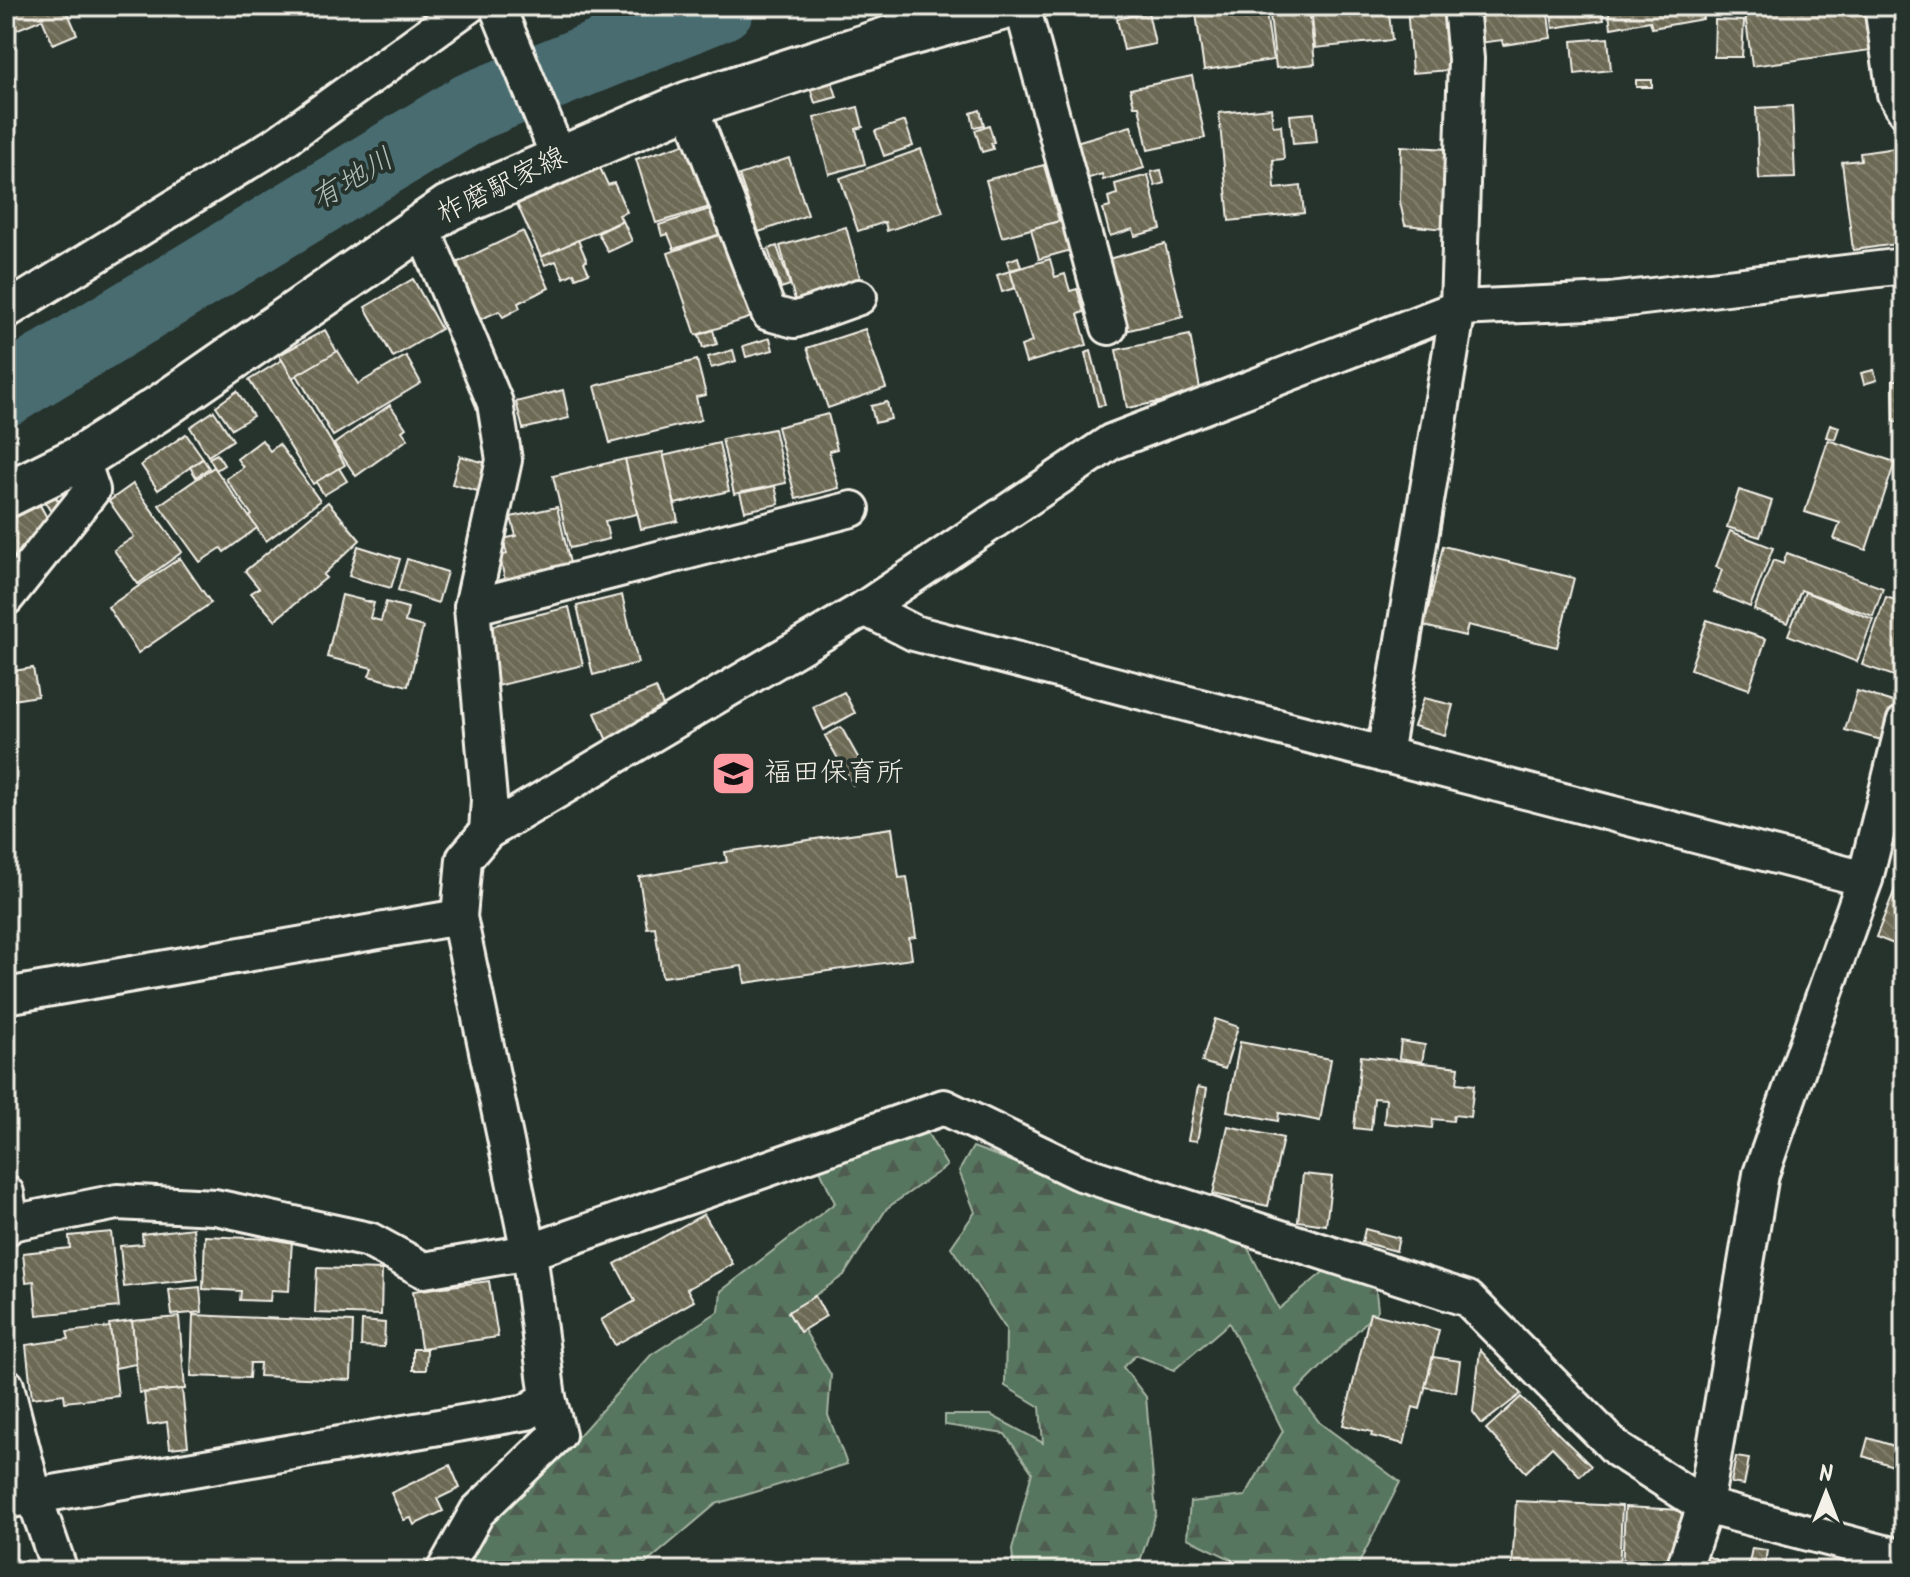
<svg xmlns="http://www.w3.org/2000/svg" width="1910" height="1577" viewBox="0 0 1910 1577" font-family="Kalam,'Klee One',sans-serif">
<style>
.forest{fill:url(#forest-firs);stroke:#a6b4a3;stroke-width:2}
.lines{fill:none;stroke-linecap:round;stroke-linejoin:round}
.river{stroke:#4a6c71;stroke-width:70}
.building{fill:url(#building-back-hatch);stroke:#f4f1e8;stroke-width:2}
.minor-casing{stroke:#f4f1e8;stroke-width:40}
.secondary-casing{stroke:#f4f1e8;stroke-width:50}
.minor{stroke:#26332d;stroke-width:34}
.secondary{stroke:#26332d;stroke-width:44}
.labels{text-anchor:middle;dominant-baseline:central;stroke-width:8;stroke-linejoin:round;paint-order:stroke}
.street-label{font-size:28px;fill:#f4f1e8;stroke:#26332d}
.poi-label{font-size:28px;fill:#f4f1e8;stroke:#26332d;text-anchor:start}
.water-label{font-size:30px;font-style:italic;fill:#b0bcb8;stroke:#26332d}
</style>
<defs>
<pattern id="forest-firs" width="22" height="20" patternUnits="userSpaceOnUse" patternTransform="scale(2)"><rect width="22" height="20" fill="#57765e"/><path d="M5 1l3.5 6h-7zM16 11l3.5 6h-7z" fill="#4f5d51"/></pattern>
<pattern id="building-back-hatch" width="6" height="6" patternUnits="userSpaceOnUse" patternTransform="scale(2)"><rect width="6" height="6" fill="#6c6955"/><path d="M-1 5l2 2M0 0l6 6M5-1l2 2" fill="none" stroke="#827f6d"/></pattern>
</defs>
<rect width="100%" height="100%" fill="#26332d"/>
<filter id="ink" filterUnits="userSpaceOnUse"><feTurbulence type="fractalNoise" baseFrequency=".0125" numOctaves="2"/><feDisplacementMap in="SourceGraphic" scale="16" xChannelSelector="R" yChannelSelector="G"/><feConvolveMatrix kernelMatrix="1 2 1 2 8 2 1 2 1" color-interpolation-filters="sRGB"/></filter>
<g filter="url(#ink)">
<g class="forest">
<path d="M922 1124 947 1166 887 1208 844 1275 793 1311 831 1375 828 1415 847 1464 716 1504 637 1571H455L476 1528 575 1440 651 1355 719 1311 721 1291 835 1203 817 1163Z"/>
<path d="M973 1147 1171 1220 1245 1242 1279 1309 1328 1268 1375 1283 1378 1310 1296 1392 1320 1423 1400 1482 1358 1565 1346 1571H1238L1239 1563 1187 1538 1190 1502 1245 1496 1283 1431 1229 1323 1174 1370 1136 1355 1123 1367 1146 1397 1156 1514 1138 1567 1128 1571H1014L1012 1550 1032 1472 1005 1434 945 1425V1415H991L1043 1443 1040 1407 1005 1386 1006 1329 951 1247 975 1212 959 1171Z"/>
</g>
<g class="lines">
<path class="river" d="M6 391 472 107 720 6"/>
</g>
<g class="building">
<path d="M6 6H65L77 34 53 44 42 19 6 34Z"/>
<path d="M1195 6H1265L1273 60 1204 70Z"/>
<path d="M1269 6H1309L1315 64 1276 68Z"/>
<path d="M1311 6H1405L1406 12 1389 13 1392 40 1315 48Z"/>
<path d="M1407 6H1446L1450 70 1412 73Z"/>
<path d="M1474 6H1547L1551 38 1503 45 1502 40 1479 43Z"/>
<path d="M1550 6H1602L1604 20 1553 28Z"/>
<path d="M1608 6H1701L1703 19 1652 28 1650 21 1611 28Z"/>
<path d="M1744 6H1865L1871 50 1752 66Z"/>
<path d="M1899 6H1904V44Z"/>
<path d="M1148 12 1155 44 1124 50 1117 19Z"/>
<path d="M1715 20 1744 21 1742 57H1714Z"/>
<path d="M1608 38 1611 70 1575 74 1572 41Z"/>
<path d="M829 72 837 97 815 103 807 79Z"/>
<path d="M1192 76 1205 138 1148 150 1139 106H1134L1130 89Z"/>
<rect x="1636" y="80" width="16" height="7"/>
<path d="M1792 106 1795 178 1759 179 1756 108Z"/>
<path d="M858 107 863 127 856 129 865 164 829 174 814 118Z"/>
<path d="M1271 108 1273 126 1281 125 1284 159 1273 160 1275 189 1301 186 1304 213 1229 221 1219 113Z"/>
<path d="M980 110 984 125 974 127 971 113Z"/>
<path d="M1314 113 1317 142 1293 144 1290 115Z"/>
<path d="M905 121 913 146 884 156 875 131Z"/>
<path d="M989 125 994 142 991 143 993 149 982 152 975 130Z"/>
<path d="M1131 126 1144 168 1103 180 1102 174 1086 179 1076 142Z"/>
<path d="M691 142 710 207 656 223 636 159Z"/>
<path d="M1401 146 1447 149 1445 229 1405 225 1400 202Z"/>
<path d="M1896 148 1897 157 1904 156V243L1853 250 1842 162 1861 160 1860 153Z"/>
<path d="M921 149 943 212 887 231 885 222 858 231 840 178Z"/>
<path d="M789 158 808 215 759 232 739 175Z"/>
<path d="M1044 165 1059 221 1002 237 986 180Z"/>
<path d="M600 168 608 185 614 183 627 212 619 215 622 221 541 257 517 204Z"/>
<path d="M1161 170 1164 183 1155 186 1151 172Z"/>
<path d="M1148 175 1161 229 1135 236 1133 229 1110 236 1103 209 1110 207 1108 197 1117 194 1115 184Z"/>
<path d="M716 207 724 233 674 249 668 234 662 236 659 225Z"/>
<path d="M1063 220 1071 250 1039 259 1031 229Z"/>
<path d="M623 221 632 241 608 252 598 233Z"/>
<path d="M846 227 861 281 795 300 780 246Z"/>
<path d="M523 231 549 288 518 303 520 308 503 317 499 311 479 320 452 265Z"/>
<path d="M722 234 736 276 742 273 750 299 746 300 752 317 696 335 668 253Z"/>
<path d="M578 240 587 261 584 262 589 273 576 278 574 273 564 278 556 261 545 265 541 257Z"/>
<path d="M1165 244 1183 317 1125 331 1108 259Z"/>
<path d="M777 246 790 285 781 288 768 249Z"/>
<path d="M1018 257 1021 267 1010 270 1007 261Z"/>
<path d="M1050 259 1055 277 1065 274 1070 291 1077 289 1084 312 1078 314 1087 345 1026 363 1021 346 1032 342 1010 271Z"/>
<path d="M1010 271 1015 288 1002 292 997 275Z"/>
<path d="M413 279 441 329 393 357 365 307Z"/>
<path d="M865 329 886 388 828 408 807 348Z"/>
<path d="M325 330 337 352 292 378 279 355Z"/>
<path d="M713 330 717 344 703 348 699 335Z"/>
<path d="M1190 335 1201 394 1127 408 1116 350Z"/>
<path d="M770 338 773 350 746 357 743 346Z"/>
<path d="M733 350 736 361 711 368 708 357Z"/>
<path d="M338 351 358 384 406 356 421 383 333 436 297 375Z"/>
<path d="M1091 351 1105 405 1098 406 1085 353Z"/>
<path d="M282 360 345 465 313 484 249 380Z"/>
<path d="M697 360 706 395 696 397 701 420 610 443 595 386Z"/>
<path d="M1874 370 1877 380 1864 384 1861 373Z"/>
<path d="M1893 380H1904V422H1894Z"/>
<path d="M563 390 569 418 523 429 516 402Z"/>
<path d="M237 391 253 416 232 429 216 406Z"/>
<path d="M887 402 891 419 875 423 871 406Z"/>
<path d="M390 405 406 428 402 431 408 439 356 476 334 444Z"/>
<path d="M214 411 233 440 208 456 190 427Z"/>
<path d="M828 414 837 449 829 451 839 488 796 499 777 427Z"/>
<path d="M1830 424 1839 427 1835 439 1826 437Z"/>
<path d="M774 429 786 483 734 494 722 439Z"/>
<path d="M186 434 203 458 158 490 141 465Z"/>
<path d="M262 440 270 451 279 444 320 501 266 541 249 517 252 515 226 479 243 467 237 459Z"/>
<path d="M1828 440 1895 462 1866 550 1834 539 1840 523 1805 512Z"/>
<path d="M719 443 729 491 675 504 663 456Z"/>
<path d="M663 452 678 521 641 529 625 459Z"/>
<path d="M217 454 224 465 216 470 209 458Z"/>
<path d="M460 456 493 465 485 493 452 484Z"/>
<path d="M203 459 209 468 196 477 190 467Z"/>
<path d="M625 459 637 514 605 521 609 539 570 548 553 476Z"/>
<path d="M214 467 257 528 224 552 221 548 200 562 159 505Z"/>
<path d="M339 468 347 481 324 495 316 482Z"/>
<path d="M133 484 182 552 138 584 114 550 134 537 109 501Z"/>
<path d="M775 486 779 504 745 511 740 493Z"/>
<path d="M1739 490 1772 501 1760 537 1727 527Z"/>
<path d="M53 493 61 505 51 512 43 499Z"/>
<path d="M328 502 360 540 323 575 326 578 275 620 251 593 259 588 245 571Z"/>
<path d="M40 505 51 525 36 533 39 539 22 548 26 555 6 565V522Z"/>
<path d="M557 507 572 572 506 586 500 556 507 554 503 539 516 536 511 517Z"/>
<path d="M1730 531 1773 548 1750 607 1714 592 1722 570 1716 567Z"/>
<path d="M358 546 400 559 391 588 349 576Z"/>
<path d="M1443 546 1574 578 1557 647 1468 625 1465 636 1424 626Z"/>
<path d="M1787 553 1883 588 1873 616 1801 590 1788 623 1754 610 1773 560 1783 564Z"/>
<path d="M180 558 211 603 138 653 108 607Z"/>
<path d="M407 559 447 572 438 603 398 590Z"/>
<path d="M1805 592 1873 619 1857 662 1788 635Z"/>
<path d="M342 595 374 603 370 618 381 621 386 602 408 608 405 622 423 627 408 686 369 676 372 668 327 657Z"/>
<path d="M622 595 638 663 593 675 577 606Z"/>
<path d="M1886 597 1904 603V666L1900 678 1862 665Z"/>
<path d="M569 607 583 665 497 686 483 628Z"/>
<path d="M1707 620 1766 639 1749 689 1690 669Z"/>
<path d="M33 668 38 696 6 701V672Z"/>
<path d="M656 688 667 716 607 741 595 713Z"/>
<path d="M1857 691 1896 703 1885 741 1845 730Z"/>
<path d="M844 692 855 713 824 730 813 707Z"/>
<path d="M1424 698 1453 705 1445 735 1414 726Z"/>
<path d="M841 727 869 777 853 785 825 736Z"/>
<path d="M892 828 899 878 907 877 916 937 909 938 912 959 745 983 742 966 662 977 655 927 647 928 639 877 727 862 725 852Z"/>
<path d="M1903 869H1904V948L1876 937Z"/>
<path d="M1215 1019 1238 1027 1225 1069 1202 1062Z"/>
<path d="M1401 1041 1425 1045 1422 1062 1399 1058Z"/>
<path d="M1240 1042 1331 1059 1320 1121 1279 1113 1278 1121 1227 1111Z"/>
<path d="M1361 1056 1459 1067 1457 1083 1474 1085 1470 1117 1454 1115 1453 1121 1433 1119 1432 1128 1384 1123 1386 1099 1374 1098 1371 1130 1354 1128Z"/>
<path d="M1198 1087 1207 1089 1197 1141 1188 1140Z"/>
<path d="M1228 1126 1283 1138 1268 1206 1213 1194Z"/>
<path d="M1303 1174 1332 1177 1326 1225 1298 1221Z"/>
<path d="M704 1214 733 1264 687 1289 694 1301 615 1345 601 1320 635 1301 615 1264Z"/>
<path d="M193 1228 198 1279 124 1287 120 1246 143 1244 142 1234Z"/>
<path d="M1365 1229 1399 1238 1396 1251 1362 1242Z"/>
<path d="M111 1232 119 1307 37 1315 34 1281 26 1282 23 1253 70 1248 69 1236Z"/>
<path d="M205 1236 292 1240 289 1291 271 1290 270 1301 240 1300 241 1291 203 1289Z"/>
<path d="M317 1268 382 1270 381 1315 315 1313Z"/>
<path d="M489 1281 498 1337 421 1348 413 1291Z"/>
<path d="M200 1287 202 1312 172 1315 169 1290Z"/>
<path d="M815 1296 826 1316 800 1332 788 1312Z"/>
<path d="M1370 1313 1439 1330 1420 1409 1413 1407 1404 1444 1371 1436 1372 1432 1343 1425Z"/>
<path d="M193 1315 353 1322 351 1380 259 1376 260 1363H250L249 1378 191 1376Z"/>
<path d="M179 1317 185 1389 139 1393 132 1321Z"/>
<path d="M132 1321 136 1364 115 1368 109 1324Z"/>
<path d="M362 1321 385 1323 384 1347 361 1346Z"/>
<path d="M110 1327 118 1396 65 1402 64 1394 32 1398 26 1345 69 1339 67 1332Z"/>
<path d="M413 1349H427L426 1370H413Z"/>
<path d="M1480 1350 1521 1394 1482 1424 1473 1412Z"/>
<path d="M1433 1357 1460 1361 1456 1392 1425 1387Z"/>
<path d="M182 1389 188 1446 170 1448 167 1422 148 1425 144 1393Z"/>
<path d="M1521 1397 1591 1466 1580 1476 1552 1447 1526 1472 1486 1429Z"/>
<path d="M1868 1438 1901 1448 1896 1467 1863 1456Z"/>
<path d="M1736 1457 1749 1459 1744 1485 1731 1483Z"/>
<path d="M450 1465 460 1488 437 1499 443 1511 414 1525 411 1518 404 1520 391 1493Z"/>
<path d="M1516 1501 1622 1506 1619 1571 1512 1569Z"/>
<path d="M1625 1507 1682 1510 1680 1546 1674 1561H1664L1663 1571H1622Z"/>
<path d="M1752 1548 1767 1550 1764 1571 1748 1568Z"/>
<path d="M1701 1554 1747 1571H1695Z"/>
<rect x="6" y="1562" width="39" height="9"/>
<path d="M218 1565 220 1571H191L211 1567Z"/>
</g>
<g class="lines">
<defs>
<g id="minor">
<path d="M497 6 559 158"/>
<path d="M1022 6 1109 327"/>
<path d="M1882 6 1895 94 1904 109"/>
<path d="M689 104 769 313 795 320 859 297"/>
<path d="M422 227 495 403 504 460 472 607 489 799 487 832"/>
<path d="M6 311 277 144 468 6"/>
<path d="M6 598 92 490 81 458"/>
<path d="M472 607 852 509"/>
<path d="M865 608 914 633 1865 879"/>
<path d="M1384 755 1458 308 1466 59 1461 6"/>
<path d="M6 996 459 917"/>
<path d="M6 1193 11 1223"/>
<path d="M6 1228 11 1223 117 1202 215 1207 369 1240 424 1270 529 1252 944 1107 1078 1172 1468 1299 1618 1450 1705 1506 1904 1558"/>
<path d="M6 1386 34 1496 60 1571"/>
<path d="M6 1501 527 1412 548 1398 529 1252 459 917 464 859 487 832 865 608 1111 442 1458 308 1610 301 1904 266"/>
<path d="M444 1571 477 1512 558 1434 548 1398"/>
<path d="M1683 1571 1705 1506 1761 1174 1865 879 1904 723"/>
</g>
<path id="secondary" d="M6 495 81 458 164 405 448 208 689 104 899 36 1008 6"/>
</defs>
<use href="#minor" class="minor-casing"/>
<use href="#secondary" class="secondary-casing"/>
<use href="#minor" class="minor"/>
<use href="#secondary" class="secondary"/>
</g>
</g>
<defs>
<symbol id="school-square" viewBox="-11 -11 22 22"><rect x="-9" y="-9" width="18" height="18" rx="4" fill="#ff9aa2" stroke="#26332d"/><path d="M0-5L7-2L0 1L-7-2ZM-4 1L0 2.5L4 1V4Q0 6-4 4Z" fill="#111"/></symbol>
</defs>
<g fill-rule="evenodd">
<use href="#school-square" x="708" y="748" width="51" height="51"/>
</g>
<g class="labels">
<g class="street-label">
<text transform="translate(502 186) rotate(-26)">柞磨駅家線</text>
</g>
<g class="poi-label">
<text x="764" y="773">福田保育所</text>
</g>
<g class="water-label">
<text transform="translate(353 180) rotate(-31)">有地川</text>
</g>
</g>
<rect width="1910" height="1577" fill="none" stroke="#26332d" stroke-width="32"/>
<rect x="16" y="16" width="1878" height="1545" fill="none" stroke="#f4f1e8" stroke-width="3" filter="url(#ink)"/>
<g transform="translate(1826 1493)" stroke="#26332d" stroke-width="6" paint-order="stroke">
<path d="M0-6L14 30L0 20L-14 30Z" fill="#f4f1e8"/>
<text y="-12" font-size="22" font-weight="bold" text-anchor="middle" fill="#f4f1e8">N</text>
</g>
</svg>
